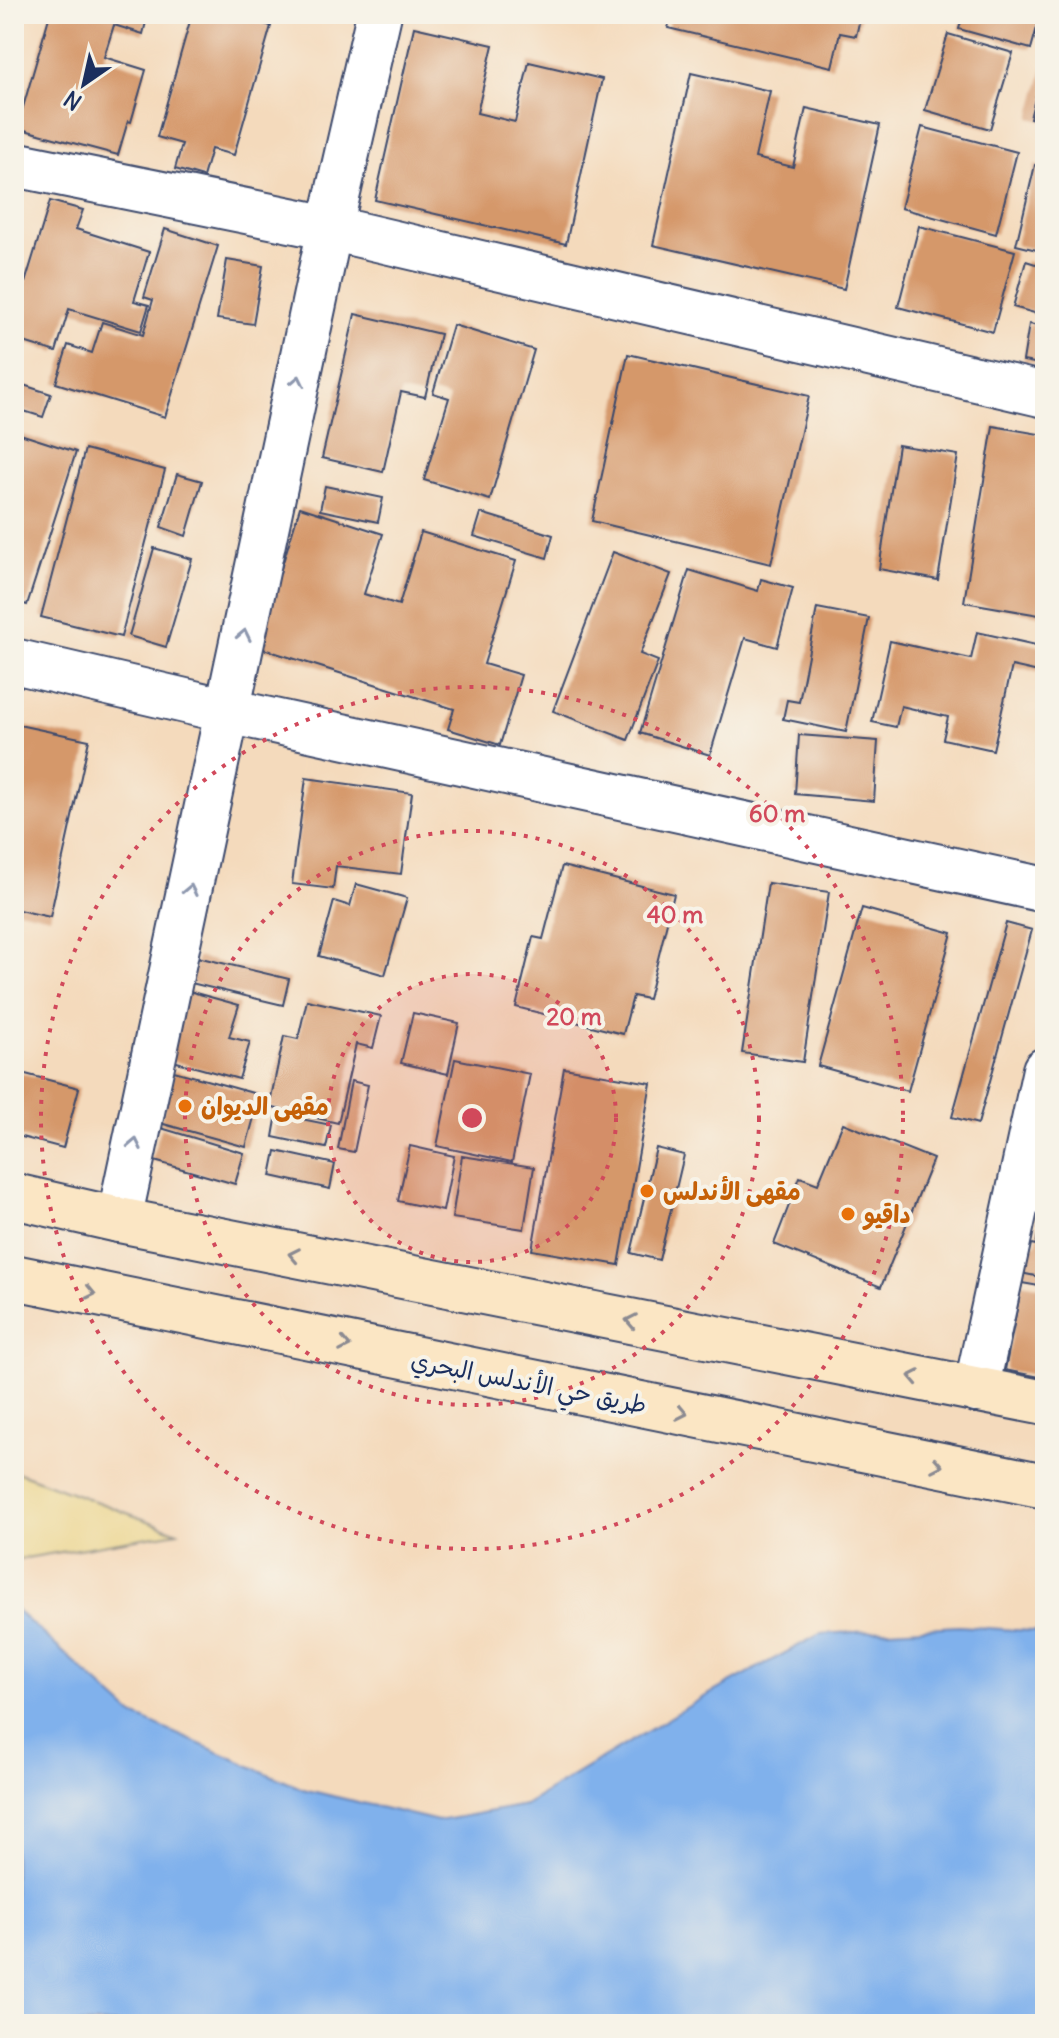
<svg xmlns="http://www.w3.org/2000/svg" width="1059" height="2038" viewBox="0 0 1059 2038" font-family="Delius,'Playpen Sans Arabic',sans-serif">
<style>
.sand{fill:#eeda9e;stroke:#84847e;stroke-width:2}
.water{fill:#80b1ec;stroke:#4e70a5;stroke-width:2}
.building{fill:#d5986b}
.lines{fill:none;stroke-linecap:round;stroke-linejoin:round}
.street-casing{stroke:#3c496c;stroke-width:48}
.secondary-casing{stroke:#3c496c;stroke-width:48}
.street{stroke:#fff;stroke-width:44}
.secondary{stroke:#fbe6c4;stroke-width:44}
.oneway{stroke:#8d97ae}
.oneway2{stroke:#8b8a91}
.ring{fill:none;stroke:#d1495b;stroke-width:4;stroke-dasharray:4 8}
.food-dot{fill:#e8710a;stroke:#f7f3e8;stroke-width:3}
.labels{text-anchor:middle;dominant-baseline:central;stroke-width:8;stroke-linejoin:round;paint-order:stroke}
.food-label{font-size:24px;font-weight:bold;fill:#c56008;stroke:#f7f3e8;text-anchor:start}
.street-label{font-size:24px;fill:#1b2f5e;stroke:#f7f3e8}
.centre{fill:#d1495b;stroke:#f7f3e8;stroke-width:4}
.ring-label{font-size:24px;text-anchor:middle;font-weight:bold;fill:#d1495b;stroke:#f7f3e8;stroke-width:8;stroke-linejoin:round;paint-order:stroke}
</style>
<rect width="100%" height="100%" fill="#f7f3e8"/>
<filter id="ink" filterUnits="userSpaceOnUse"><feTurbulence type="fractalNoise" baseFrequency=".0125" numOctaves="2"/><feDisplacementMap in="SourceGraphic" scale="16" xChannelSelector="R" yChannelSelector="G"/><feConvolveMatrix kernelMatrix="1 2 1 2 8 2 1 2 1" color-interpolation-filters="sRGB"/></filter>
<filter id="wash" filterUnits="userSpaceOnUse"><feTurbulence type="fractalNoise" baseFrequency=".006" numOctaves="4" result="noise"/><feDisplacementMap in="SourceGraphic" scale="32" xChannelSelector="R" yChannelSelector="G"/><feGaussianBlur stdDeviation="1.8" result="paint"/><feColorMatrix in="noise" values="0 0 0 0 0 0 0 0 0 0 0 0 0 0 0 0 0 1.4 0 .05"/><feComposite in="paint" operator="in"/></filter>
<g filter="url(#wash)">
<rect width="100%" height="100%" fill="#f4dabc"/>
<path class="sand" d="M14 1471 178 1532 14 1560Z"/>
<path class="water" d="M14 1608 133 1715 303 1789 438 1821 525 1805 704 1697 820 1634 959 1626 1045 1632V2024H14Z"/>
<g id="blocks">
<g class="building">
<path d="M50 14H148L143 34 114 25 104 57 146 70 131 122 128 121 118 155 17 128Z"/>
<path d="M192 14H231L271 26 234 155 211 149 203 177 175 169 182 144 157 137Z"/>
<path d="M671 14H861L856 36 840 33 832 67 668 28Z"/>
<path d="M963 14H1045V22L1039 20 1031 49 959 29Z"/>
<path d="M414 27 493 45 477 113 515 122 529 62 602 79 566 244 375 200Z"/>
<path d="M948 34 1013 53 990 129 925 110Z"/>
<path d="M1044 65H1045V122L1030 118Z"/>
<path d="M691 73 770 91 755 158 793 167 806 108 880 125 844 289 653 245Z"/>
<path d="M922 127 1017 152 996 234 901 208Z"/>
<path d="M1035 165 1045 168V252L1016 245Z"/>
<path d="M50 201 83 210 76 229 149 252 134 301 149 305 141 331 69 309 56 352 14 339V319Z"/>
<path d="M919 226 1015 251 993 332 898 307Z"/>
<path d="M165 229 218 246 165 417 56 383 68 345 92 353 102 322 143 335 153 300 144 297Z"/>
<path d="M227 260 263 266 253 324 217 319Z"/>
<path d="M1026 261 1045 267V316L1013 307Z"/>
<path d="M355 314 440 334 425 397 401 392 383 472 322 458Z"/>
<path d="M1029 324 1045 327V365L1023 361Z"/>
<path d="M453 325 534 350 490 500 424 480 449 398 433 393Z"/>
<path d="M628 354 809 396 771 564 592 521Z"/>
<path d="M14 382 51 394 43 417 14 408Z"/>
<path d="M993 426 1045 435V616L964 602Z"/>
<path d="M17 433 76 452 27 605 14 601V442Z"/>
<path d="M898 445 958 455 938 580 879 569Z"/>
<path d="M85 449 165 470 121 637 41 617Z"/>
<path d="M177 474 202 481 186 536 161 527Z"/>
<path d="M325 486 383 498 378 522 320 510Z"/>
<path d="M300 507 383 534 364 594 399 605 421 532 516 561 484 664 521 675 500 745 448 729 454 709 257 647Z"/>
<path d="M481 513 553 535 547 558 474 536Z"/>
<path d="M154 548 192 559 166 647 129 636Z"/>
<path d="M613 552 671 574 640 654 658 661 628 740 553 711Z"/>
<path d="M689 570 758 591 761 579 793 588 777 647 745 638 710 755 640 733Z"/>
<path d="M817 608 869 618 846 732 783 719 787 700 799 702Z"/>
<path d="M977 632 1045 647 1043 673 1012 666 993 750 943 739 948 717 901 706 896 727 872 722 890 641 971 659Z"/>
<path d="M14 724 89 740 50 917 14 909Z"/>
<path d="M799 735 878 741 874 801 795 794Z"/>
<path d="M306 778 412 793 401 874 336 866 333 889 292 884Z"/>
<path d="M562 866 674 894 648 999 633 996 623 1034 516 1007 533 937 543 939Z"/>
<path d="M768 883 829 892 803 1062 742 1053Z"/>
<path d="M356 884 407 898 385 975 319 956 334 901 350 906Z"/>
<path d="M862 908 952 933 908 1091 818 1066Z"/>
<path d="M1006 923 1032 930 978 1124 952 1117Z"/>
<path d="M197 957 289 979 283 1005 191 983Z"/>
<path d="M181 989 239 1005 229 1037 250 1042 239 1079 162 1058Z"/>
<path d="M307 1000 381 1016 373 1048 356 1044 338 1123 269 1107 284 1036 298 1039Z"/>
<path d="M413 1013 459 1023 448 1074 401 1063Z"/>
<path d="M455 1059 530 1074 512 1162 437 1146Z"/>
<path d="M564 1068 651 1083 619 1265 532 1250Z"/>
<path d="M14 1071 79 1088 63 1148 14 1135Z"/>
<path d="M174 1071 260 1095 246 1147 160 1123Z"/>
<path d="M351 1081 368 1085 354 1152 338 1149Z"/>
<path d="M277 1114 331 1125 326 1148 273 1137Z"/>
<path d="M843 1123 933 1159 881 1287 774 1244 800 1177 818 1184Z"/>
<path d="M161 1128 244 1153 235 1184 151 1160Z"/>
<path d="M410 1146 454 1156 443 1211 398 1201Z"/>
<path d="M656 1148 684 1155 659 1260 631 1253Z"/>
<path d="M276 1151 335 1164 330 1189 271 1176Z"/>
<path d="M462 1156 534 1167 524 1229 452 1218Z"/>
<path d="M1043 1205 1045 1278 1011 1271 1017 1241 1036 1245Z"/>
<path d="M1022 1283 1045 1287V1378L1005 1370Z"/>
</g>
</g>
</g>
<g filter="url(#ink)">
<use href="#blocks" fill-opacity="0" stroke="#3c496c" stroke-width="2"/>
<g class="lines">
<defs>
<g id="street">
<path d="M14 164 330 228 1045 395"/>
<path d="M14 661 228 711 1045 890"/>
<path d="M119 1220 330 228 379 14"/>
<path d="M976 1390 1045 1070"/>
</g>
<g id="secondary">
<path d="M14 1196 119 1220 1045 1403"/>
<path d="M14 1277 1045 1486"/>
</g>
</defs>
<use href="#street" class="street-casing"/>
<use href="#secondary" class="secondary-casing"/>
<use href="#street" class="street"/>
<use href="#secondary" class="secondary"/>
</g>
<defs><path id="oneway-chevron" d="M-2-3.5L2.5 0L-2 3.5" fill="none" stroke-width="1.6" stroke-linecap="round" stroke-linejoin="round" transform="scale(2)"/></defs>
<g class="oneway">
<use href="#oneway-chevron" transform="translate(298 381) rotate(-78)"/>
<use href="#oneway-chevron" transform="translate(244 635) rotate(-78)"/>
<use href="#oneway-chevron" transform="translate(190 890) rotate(-78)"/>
<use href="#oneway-chevron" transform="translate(135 1144) rotate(-78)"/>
</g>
<g class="oneway2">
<use href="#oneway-chevron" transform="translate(294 1255) rotate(-169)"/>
<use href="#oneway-chevron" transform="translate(90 1293) rotate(12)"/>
<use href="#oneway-chevron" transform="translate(631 1321) rotate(-169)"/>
<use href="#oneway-chevron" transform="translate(345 1345) rotate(11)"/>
<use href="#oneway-chevron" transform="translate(914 1377) rotate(-169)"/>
<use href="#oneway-chevron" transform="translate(682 1413) rotate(11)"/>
<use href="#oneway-chevron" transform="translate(937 1465) rotate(11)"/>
</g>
</g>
<circle cx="472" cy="1118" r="144" fill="#d1495b" fill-opacity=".12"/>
<g class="ring">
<circle cx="472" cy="1118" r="144"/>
<circle cx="472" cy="1118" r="287"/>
<circle cx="472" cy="1118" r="431"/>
</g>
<g class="food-dot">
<circle cx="185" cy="1106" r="8"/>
<circle cx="647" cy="1191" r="8"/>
<circle cx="848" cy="1214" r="8"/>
</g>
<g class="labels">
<g class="food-label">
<text x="201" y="1106">مقهى الديوان</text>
<text x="663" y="1191">مقهى الأندلس</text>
<text x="864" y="1214">داقيو</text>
</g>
<g class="street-label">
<text transform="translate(529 1382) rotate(11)">طريق حي الأندلس البحري</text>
</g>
</g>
<circle cx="472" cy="1118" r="12" class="centre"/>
<g class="ring-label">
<text x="777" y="822">60 m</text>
<text x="675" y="923">40 m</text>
<text x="574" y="1025">20 m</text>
</g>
<rect width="1059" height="2038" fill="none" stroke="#f7f3e8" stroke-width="48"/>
<g transform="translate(84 84) rotate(214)" stroke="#f7f3e8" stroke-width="6" paint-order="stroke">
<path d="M0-6L14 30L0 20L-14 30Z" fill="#1b2f5e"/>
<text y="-12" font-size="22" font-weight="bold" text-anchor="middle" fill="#1b2f5e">N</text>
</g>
</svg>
